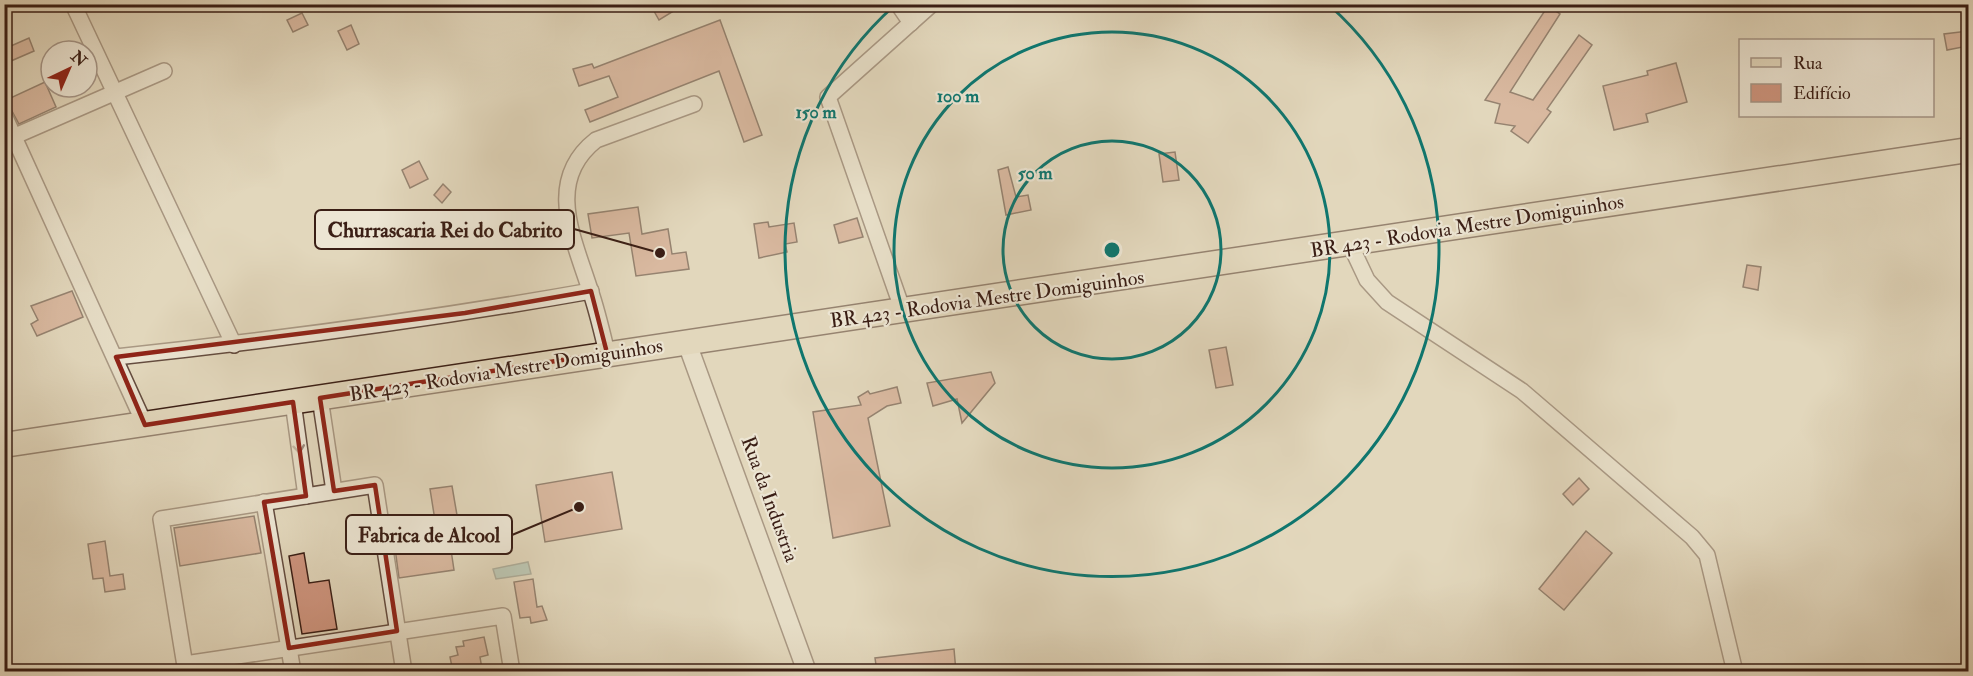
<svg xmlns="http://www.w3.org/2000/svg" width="1973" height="676" viewBox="0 0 1973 676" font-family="'IM FELL Double Pica',serif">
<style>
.water{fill:#95bab1;stroke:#717c73;stroke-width:1.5}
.building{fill:#cf957f;stroke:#3a1e15;stroke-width:1.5}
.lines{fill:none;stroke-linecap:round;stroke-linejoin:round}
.minor-casing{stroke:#644c3f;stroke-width:18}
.tertiary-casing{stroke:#644c3f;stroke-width:21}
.primary-casing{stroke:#3a1e15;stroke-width:27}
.minor{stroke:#ece5d3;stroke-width:15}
.tertiary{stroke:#ece5d3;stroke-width:18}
.primary{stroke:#e2d7bc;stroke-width:24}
.oneway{stroke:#9c8b7e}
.marked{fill:none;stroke:#8f2418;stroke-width:4.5;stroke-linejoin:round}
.ring{fill:none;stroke:#0f766e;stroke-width:3}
.labels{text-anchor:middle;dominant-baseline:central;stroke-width:4.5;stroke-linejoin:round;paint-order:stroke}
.street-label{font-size:20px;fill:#3a1e15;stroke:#ece5d3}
.centre{fill:#0f766e;stroke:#ece5d3;stroke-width:3}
.ring-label{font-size:18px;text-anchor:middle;font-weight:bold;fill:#0f766e;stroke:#ece5d3;stroke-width:4.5;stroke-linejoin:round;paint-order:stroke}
.leader{fill:none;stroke:#3a1e15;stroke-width:2}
.callout-dot{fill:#3a1e15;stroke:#ece5d3;stroke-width:2}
.callout{fill:#ece5d3;stroke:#3a1e15;stroke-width:2}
.callout-label{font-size:21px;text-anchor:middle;font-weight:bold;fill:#3a1e15}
</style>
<rect width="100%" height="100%" fill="#e2d7bc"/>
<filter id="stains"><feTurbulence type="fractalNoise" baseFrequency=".00333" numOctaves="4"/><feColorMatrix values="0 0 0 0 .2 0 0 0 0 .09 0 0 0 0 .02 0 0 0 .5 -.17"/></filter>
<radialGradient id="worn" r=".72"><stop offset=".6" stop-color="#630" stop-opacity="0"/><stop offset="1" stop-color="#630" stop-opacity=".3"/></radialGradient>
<path class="water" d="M528 562 531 574 496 579 493 569Z"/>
<g class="building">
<path d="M650 4H667L672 12 659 20Z"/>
<path d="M1548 6 1560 14 1510 92 1533 100 1579 35 1592 45 1547 109 1551 112 1528 143 1511 131 1515 126 1495 123 1500 104 1485 100Z"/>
<path d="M302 13 308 25 293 32 287 20Z"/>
<path d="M720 20 762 135 744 142 719 71 590 122 585 110 618 97 609 76 579 86 573 69 592 64 594 68Z"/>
<path d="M351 25 359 44 347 50 338 31Z"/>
<path d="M1968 31V46L1947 50 1944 34Z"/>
<path d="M29 38 34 51 4 64V49Z"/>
<path d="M1676 63 1687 102 1646 114 1648 122 1614 130 1603 86 1648 75 1647 71Z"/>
<path d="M45 82 56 107 19 124 6 100Z"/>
<path d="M1175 152 1179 180 1163 182 1159 154Z"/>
<path d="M419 161 428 179 410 188 402 170Z"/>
<path d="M1008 167 1016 197 1028 195 1031 210 1006 215 998 170Z"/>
<path d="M443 184 451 192 442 203 434 195Z"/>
<path d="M638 207 642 234 668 229 672 254 686 252 689 269 636 276 629 233 592 238 588 214Z"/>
<path d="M857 218 863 237 839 243 834 225Z"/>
<path d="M768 222 769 227 794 223 797 242 785 244 787 252 759 258 754 224Z"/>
<path d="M1747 265 1761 267 1758 290 1743 287Z"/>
<path d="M72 291 83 317 37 336 31 324 38 320 31 306Z"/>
<path d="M1226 347 1233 385 1216 388 1209 350Z"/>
<path d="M991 372 995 383 962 423 957 399 933 406 927 383Z"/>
<path d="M897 387 901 403 887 406 868 418 890 526 833 538 813 412 861 405 858 397 868 391 870 394Z"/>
<path d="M612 472 622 529 545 542 536 485Z"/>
<path d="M1579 478 1589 489 1573 505 1563 494Z"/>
<path d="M452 486 458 521 447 523 454 570 399 578 395 548 432 543 431 534 437 533 430 489Z"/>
<path d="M254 516 261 553 180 566 174 528Z"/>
<path d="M1586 531 1612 553 1564 610 1539 589Z"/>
<path d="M105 541 110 576 123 574 125 589 105 592 103 578 93 579 88 544Z"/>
<path d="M304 553 309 583 329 580 337 629 302 634 289 556Z"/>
<path d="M533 579 537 607 542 606 547 620 531 623 530 617 520 618 514 582Z"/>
<path d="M484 637 488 655 480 657 482 669 453 672 450 657 458 655 456 647 464 646 463 641Z"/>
<path d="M954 649 956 672H877L875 658Z"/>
</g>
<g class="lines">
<defs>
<g id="minor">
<path d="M73 4 234 345"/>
<path d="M898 4 911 23"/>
<path d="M4 115 145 425"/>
<path d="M15 136 164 71"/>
<path d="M1350 244 1367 280 1387 302 1522 391 1692 537 1707 555 1735 672"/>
<path d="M903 311 828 97 932 4"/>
<path d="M607 353C602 332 597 310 590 290 574 239 544 181 596 140L694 104"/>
<path d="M116 357C275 340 433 319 591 291"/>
<path d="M320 398 334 491"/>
<path d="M293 402 306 496"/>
<path d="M264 502 293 672"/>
<path d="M185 664 503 616 512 672"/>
<path d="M186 672 161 519 375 485 404 672"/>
</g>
<path id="tertiary" d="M687 343 807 672"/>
<path id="primary" d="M4 445 1968 150"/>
</defs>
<use href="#minor" class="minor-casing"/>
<use href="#tertiary" class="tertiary-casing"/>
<use href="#primary" class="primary-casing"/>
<use href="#minor" class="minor"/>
<use href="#tertiary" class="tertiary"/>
<use href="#primary" class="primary"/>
</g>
<defs><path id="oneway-chevron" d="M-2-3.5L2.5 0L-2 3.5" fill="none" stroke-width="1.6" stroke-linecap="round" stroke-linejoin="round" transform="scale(1.5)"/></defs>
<use class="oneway" href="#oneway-chevron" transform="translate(299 449) rotate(83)"/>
<path d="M0 0H1973V676H0ZM591 291 607 353 320 398 334 491 375 485 397 631 289 648 264 502 306 496 293 402 145 425 116 357 465 313Z" fill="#e2d7bc" fill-opacity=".55" fill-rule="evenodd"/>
<path class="marked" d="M591 291 607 353 320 398 334 491 375 485 397 631 289 648 264 502 306 496 293 402 145 425 116 357 465 313Z"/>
<g class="ring">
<circle cx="1112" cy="250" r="109"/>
<circle cx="1112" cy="250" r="218"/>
<path d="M1329 5A327 327 0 1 1 895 5"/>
</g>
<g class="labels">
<g class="street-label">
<text transform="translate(1467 226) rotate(-9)">BR 423 - Rodovia Mestre Domiguinhos</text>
<text transform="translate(987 299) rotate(-8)">BR 423 - Rodovia Mestre Domiguinhos</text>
<text transform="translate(506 370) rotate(-9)">BR 423 - Rodovia Mestre Domiguinhos</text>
<text transform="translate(770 499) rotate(70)">Rua da Industria</text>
</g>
</g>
<circle cx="1112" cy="250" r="9" class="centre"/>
<g class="ring-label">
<text x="958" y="102">100 m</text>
<text x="816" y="118">150 m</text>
<text x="1035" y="179">50 m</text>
</g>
<path class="leader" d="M660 253L574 229M579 507L512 535"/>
<g class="callout-dot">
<circle cx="660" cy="253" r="6"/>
<circle cx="579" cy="507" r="6"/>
</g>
<g class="callout">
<rect x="315" y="210" width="259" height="39" rx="6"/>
<rect x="346" y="515" width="166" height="39" rx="6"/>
</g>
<g class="callout-label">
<text x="445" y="237">Churrascaria Rei do Cabrito</text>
<text x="429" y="542">Fabrica de Alcool</text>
</g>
<rect width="1973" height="676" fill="none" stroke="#e2d7bc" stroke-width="24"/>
<rect x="6" y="6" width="1961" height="664" fill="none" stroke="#3a1e15" stroke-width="3"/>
<rect x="12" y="12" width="1949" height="652" fill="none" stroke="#3a1e15" stroke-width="1.5"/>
<rect x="1739" y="39" width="195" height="78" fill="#ece5d3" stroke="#a59587" stroke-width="1.5"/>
<rect x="1751" y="58" width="30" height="9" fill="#e2d7bc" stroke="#a59587" stroke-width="1.5"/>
<text x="1793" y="69" font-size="18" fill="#3a1e15">Rua</text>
<rect x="1751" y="84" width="30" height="18" fill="#cf957f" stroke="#a59587" stroke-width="1.5"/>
<text x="1793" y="99" font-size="18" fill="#3a1e15">Edifício</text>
<g transform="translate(69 69) rotate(44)"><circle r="28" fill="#ece5d3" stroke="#a59587" stroke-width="1.5"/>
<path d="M0-4.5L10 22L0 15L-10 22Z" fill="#8f2418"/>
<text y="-9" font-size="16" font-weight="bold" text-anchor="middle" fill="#3a1e15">N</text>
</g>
<rect width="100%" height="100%" filter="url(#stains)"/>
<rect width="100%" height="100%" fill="url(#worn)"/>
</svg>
